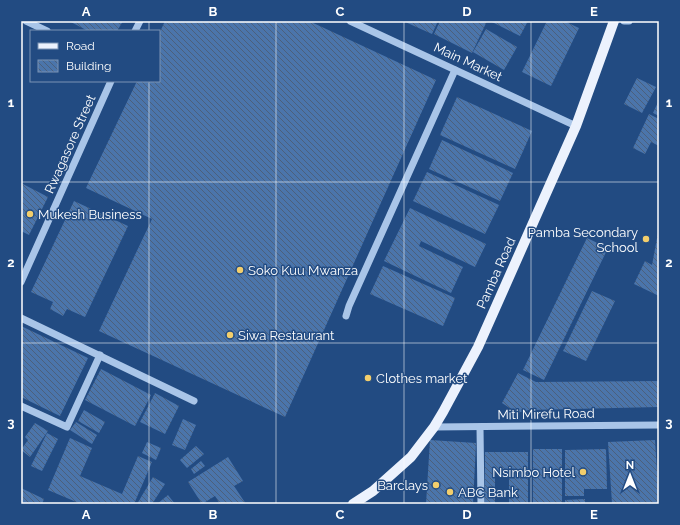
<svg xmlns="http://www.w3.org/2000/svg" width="680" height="525" viewBox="0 0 680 525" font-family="Raleway,sans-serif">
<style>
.building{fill:url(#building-back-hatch)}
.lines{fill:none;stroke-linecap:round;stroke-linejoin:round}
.minor{stroke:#a9c5e8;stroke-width:7}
.major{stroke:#ecf2fd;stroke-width:10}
.grid{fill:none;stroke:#fff;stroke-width:1;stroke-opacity:0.55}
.poi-dot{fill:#f3ce6c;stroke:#224b82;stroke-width:1.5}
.labels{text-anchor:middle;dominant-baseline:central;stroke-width:3;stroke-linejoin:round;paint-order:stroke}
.street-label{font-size:13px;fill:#fff;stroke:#224b82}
.poi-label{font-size:13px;fill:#fff;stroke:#224b82;text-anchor:start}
.neatline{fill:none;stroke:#fff;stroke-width:1.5}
.grid-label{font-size:13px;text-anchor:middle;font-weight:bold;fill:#fff}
</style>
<defs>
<pattern id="building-back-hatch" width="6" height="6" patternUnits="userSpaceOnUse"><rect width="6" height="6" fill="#4b75ab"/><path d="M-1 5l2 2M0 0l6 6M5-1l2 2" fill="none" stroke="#4c607c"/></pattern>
</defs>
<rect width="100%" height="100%" fill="#224b82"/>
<g class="building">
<path d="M69 21H123L117 31H88Z"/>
<path d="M165 21H309L436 80 285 417 99 331 152 219 86 188 137 81H159V34Z"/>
<path d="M403 21H438L432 34Z"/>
<path d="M440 21H487L472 53 434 34Z"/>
<path d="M490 21H528L520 36Z"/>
<path d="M547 21H564L579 28 551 86 522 72Z"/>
<path d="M486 29 517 47 504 70 473 52Z"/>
<path d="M637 78 656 87 642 113 624 104Z"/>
<path d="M457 97 532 131 515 169 440 135Z"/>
<path d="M659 100V116L653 113Z"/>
<path d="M649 114 659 119V146L651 142 645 154 633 148Z"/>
<path d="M442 140 513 173 500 201 429 169Z"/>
<path d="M427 172 499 205 485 234 413 201Z"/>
<path d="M21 183 48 197 29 235 21 231Z"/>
<path d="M74 201 128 226 85 317 67 309 63 316 50 309 53 302 31 292Z"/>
<path d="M410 208 486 244 475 267 421 241 419 246 463 267 451 293 384 261Z"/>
<path d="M658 233H659V296L634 284 645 261 652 265Z"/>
<path d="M587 238 608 248 544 380 523 370Z"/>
<path d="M383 266 455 298 443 326 370 294Z"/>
<path d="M592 291 615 301 586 361 563 351Z"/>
<path d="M21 326 88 358 60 416 21 397Z"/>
<path d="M101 369 151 395 135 426 85 400Z"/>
<path d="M518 373 536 382 659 381V407L529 410 517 413 502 403Z"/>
<path d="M155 393 179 406 165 434 140 422Z"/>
<path d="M84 410 105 422 99 433 78 421Z"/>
<path d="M183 419 196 425 185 450 172 445Z"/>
<path d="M76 422 97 435 92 444 70 430Z"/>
<path d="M35 423 48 431 30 457 21 450 28 440 25 437Z"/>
<path d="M47 433 58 439 42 471 31 466Z"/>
<path d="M70 438 92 448 80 476 122 494 138 456 152 462 134 504H81L48 490Z"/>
<path d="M430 440 476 443 473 504H426Z"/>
<path d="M655 440 659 504H612L608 442Z"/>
<path d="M147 442 161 448 156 460 142 453Z"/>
<path d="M196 446 204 454 187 468 180 460Z"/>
<rect x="533" y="449" width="29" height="55"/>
<path d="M606 449 607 489H584V496H565V450Z"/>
<path d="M485 452H528V504H509V472H495V504H485Z"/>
<path d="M228 457 243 481 234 486 246 504H220L215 496 202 504 188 482Z"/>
<path d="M201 461 205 466 194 474 191 469Z"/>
<path d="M153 477 165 484 152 504H137Z"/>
<path d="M21 488 44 499 42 504H21Z"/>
<path d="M168 495 175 504H157Z"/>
<path d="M585 499V504H565V500Z"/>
</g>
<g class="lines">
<g class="minor">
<path d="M26 21 47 31"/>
<path d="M350 21 576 126"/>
<path d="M624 21H629"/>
<path d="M135 31 140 21"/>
<path d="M21 282 111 81"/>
<path d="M346 316 349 306 455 70"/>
<path d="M21 318 194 401"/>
<path d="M21 406 67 427 100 355"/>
<path d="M434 427 659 425"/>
<path d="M480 427 481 504"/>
</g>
<path class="major" d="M353 504 373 491 411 457 434 427 443 412 478 347 576 126 614 21"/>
</g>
<path class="grid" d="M149 21V31M276 21V504M404 21V504M531 21V504M149 81V504M21 182H659M21 343H659"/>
<g class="poi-dot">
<circle cx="30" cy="214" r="4"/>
<circle cx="646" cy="239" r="4"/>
<circle cx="240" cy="270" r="4"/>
<circle cx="230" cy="335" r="4"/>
<circle cx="368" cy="378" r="4"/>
<circle cx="583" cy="472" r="4"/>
<circle cx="436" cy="485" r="4"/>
<circle cx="450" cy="492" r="4"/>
</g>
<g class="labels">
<g class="street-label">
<text transform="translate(468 62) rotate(25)">Main Market</text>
<text transform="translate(70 144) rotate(-66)">Rwagasore Street</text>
<text transform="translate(496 273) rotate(-66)">Pamba Road</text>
<text transform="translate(546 414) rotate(-1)">Miti Mirefu Road</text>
</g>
<g class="poi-label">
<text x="38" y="214">Mukesh Business</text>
<text x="638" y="232" text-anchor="end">Pamba Secondary<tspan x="638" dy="15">School</tspan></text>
<text x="248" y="270">Soko Kuu Mwanza</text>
<text x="238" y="335">Siwa Restaurant</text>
<text x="376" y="378">Clothes market</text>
<text x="575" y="472" text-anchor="end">Nsimbo Hotel</text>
<text x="428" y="485" text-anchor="end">Barclays</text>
<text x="458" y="492">ABC Bank</text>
</g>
</g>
<rect width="680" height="525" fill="none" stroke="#224b82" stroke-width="44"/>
<rect x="30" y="30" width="130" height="52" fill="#224b82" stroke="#7a93b4"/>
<rect x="38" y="43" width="20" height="6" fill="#ecf2fd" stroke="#7a93b4"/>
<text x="66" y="50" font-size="12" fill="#ffffff">Road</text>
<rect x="38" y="60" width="20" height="12" fill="url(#building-back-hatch)" stroke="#7a93b4"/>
<text x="66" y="70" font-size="12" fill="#ffffff">Building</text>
<g transform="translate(630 475)" stroke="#224b82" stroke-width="3" paint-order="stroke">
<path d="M0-3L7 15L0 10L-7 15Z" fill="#ffffff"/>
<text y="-6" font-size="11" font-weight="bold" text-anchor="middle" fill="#ffffff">N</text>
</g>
<rect x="22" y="22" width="636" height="481" class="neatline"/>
<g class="grid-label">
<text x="86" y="16">A</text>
<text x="213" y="16">B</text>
<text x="340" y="16">C</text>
<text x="467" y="16">D</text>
<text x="594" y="16">E</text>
<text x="11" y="107">1</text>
<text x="669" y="107">1</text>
<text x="11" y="267">2</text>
<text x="669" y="267">2</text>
<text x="11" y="427">3</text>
<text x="669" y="427">3</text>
<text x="86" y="519">A</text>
<text x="213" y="519">B</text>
<text x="340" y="519">C</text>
<text x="467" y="519">D</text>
<text x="594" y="519">E</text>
</g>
</svg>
